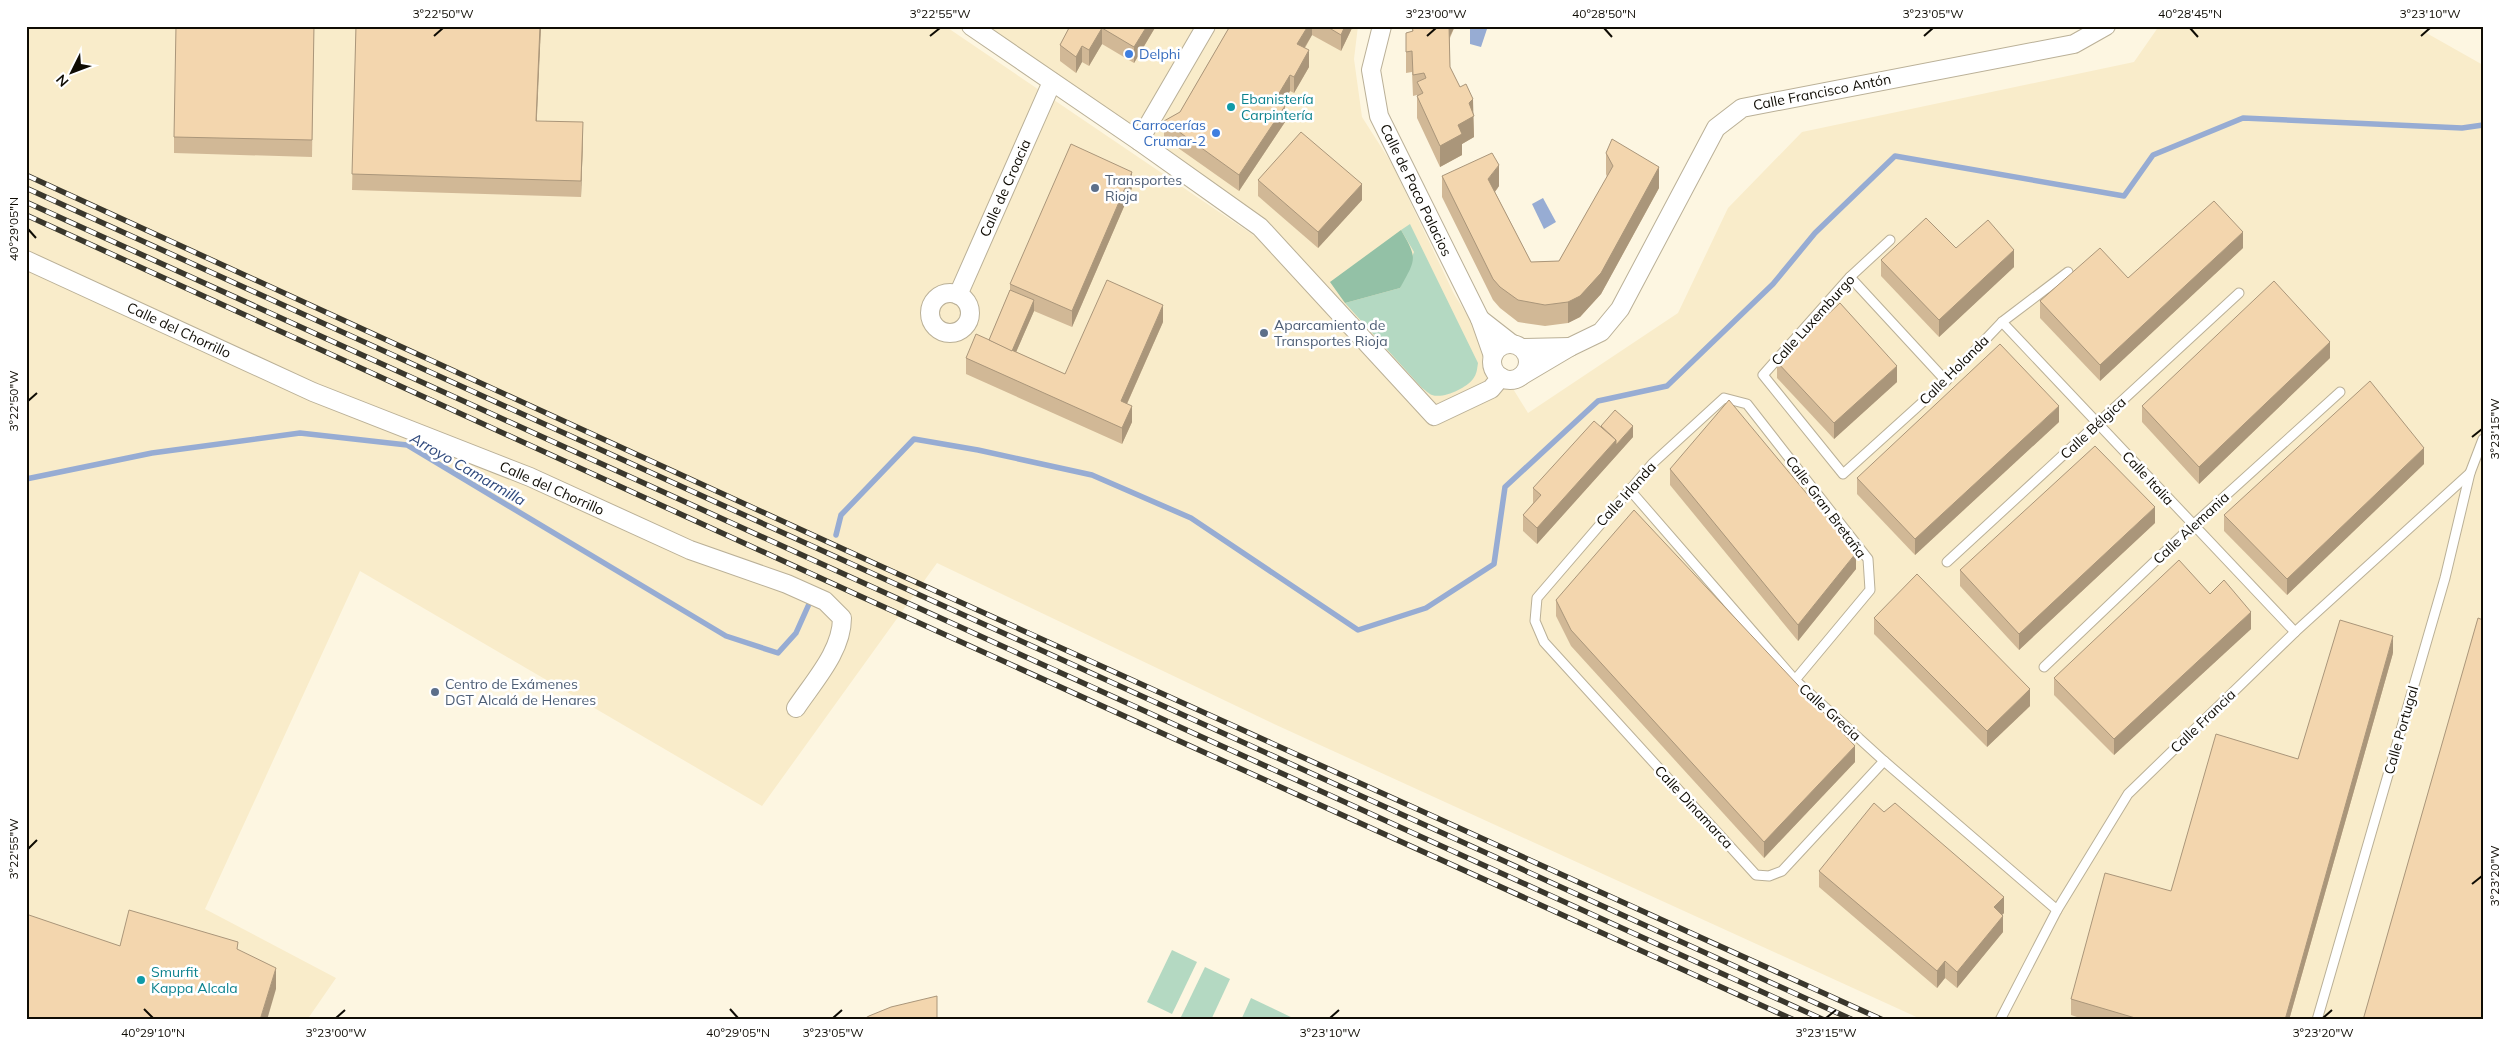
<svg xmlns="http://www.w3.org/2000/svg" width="2509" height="1046" viewBox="0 0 2509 1046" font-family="Mulish,sans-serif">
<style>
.built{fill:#f9ecca}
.green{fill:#b4d9c2}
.forest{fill:#93c1a6}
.water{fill:#97acd3}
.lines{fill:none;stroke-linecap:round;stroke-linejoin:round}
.stream{stroke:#97acd3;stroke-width:5.5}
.service-casing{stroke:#bab097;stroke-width:11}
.minor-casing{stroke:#bab097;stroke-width:20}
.service{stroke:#fff;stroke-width:9}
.minor{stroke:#fff;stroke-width:18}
.rail-casing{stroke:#3a372c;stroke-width:5.5}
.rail{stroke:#fff;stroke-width:4;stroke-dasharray:11;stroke-linecap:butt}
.wall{fill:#d1b896}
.shaded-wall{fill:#aa967a}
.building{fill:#f3d6ae;stroke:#aa967a}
.ticks{fill:none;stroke:#0f0c04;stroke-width:2}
.shop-dot{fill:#3f7fe0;stroke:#fff;stroke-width:2}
.culture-dot{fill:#0f9aa8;stroke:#fff;stroke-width:2}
.service-dot{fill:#5c6f8a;stroke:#fff;stroke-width:2}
.labels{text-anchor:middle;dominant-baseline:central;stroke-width:5;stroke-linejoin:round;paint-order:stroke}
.shop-label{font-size:14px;fill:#366cbe;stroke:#fff;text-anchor:start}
.street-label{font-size:14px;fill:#0f0c04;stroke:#fff}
.culture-label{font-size:14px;fill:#0d838f;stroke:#fff;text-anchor:start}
.service-label{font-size:14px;fill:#4e5e75;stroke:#fff;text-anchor:start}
.water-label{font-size:15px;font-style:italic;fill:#304a7d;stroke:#fff}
.neatline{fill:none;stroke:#0f0c04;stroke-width:2}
.ticks-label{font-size:12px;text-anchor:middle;fill:#0f0c04}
</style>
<rect width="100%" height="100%" fill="#fdf6e1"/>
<path class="built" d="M26 26H945L1321 281 971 26H1358L1354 59 1362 117 1392 164 1454 294 1528 413 1678 313 1728 208 1802 132 2134 62 2159 26H2414L2483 65V1020H1923L1274 724 937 563 762 806 360 571 205 909 336 978 307 1020H26Z"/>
<g class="green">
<path d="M1410 224 1478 363C1477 369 1477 374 1473 379 1466 388 1444 399 1432 395 1429 394 1425 390 1422 388L1345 303 1400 288 1414 252 1401 230Z"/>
<path d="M1172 950 1197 962 1172 1014 1147 1002Z"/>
<path d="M1205 967 1230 979 1211 1020H1182L1180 1019Z"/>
<path d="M1251 998 1297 1020H1241Z"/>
</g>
<path class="forest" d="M1401 230C1418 259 1416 259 1400 288L1345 303 1330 282Z"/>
<g class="water">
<path d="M1470 26H1488L1481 47 1470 44Z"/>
<path d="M1543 198 1556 222 1544 229 1532 204Z"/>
</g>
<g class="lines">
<g class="stream">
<path d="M26 479 152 453 300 433 407 445 726 636 778 653 796 633 809 604"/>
<path d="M836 535 841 515 914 439 978 450 1092 475 1191 518 1358 630 1426 608 1494 564 1505 487 1598 401 1667 386 1773 284 1815 233 1895 156 2124 196 2153 155 2243 118 2462 128 2483 125"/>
</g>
<defs>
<g id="service">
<path d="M1890 240 1850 277 1763 375 1843 474 1946 381 2002 322 2068 272"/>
<path d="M1850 277 1946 381"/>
<path d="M2002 322 2295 632"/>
<path d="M1629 489 1795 680 1884 761 2057 910"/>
<path d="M1947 562 2239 293"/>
<path d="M2044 667 2193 525 2340 392"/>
<path d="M1795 680 1870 590 1868 559 1747 404 1724 398 1653 463 1537 598 1535 621 1544 642 1756 875 1769 876 1782 871 1884 761"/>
<path d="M2000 1020 2057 910 2128 794 2295 632 2470 473"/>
<path d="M2317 1020 2445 578 2470 473 2483 439"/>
</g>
<g id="minor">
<path d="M971 26 1139 141 1260 227 1434 416 1491 389 1501 377"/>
<path d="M1382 26 1371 70 1379 116 1480 319"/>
<path d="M1139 141 1206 26"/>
<path d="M26 260 313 392 530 477 690 550 787 584 825 601 842 618C842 651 814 681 796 708"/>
<circle cx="950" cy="313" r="20"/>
<path d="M958 295 1052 82"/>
<circle cx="1510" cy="362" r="18"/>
<path d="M1570 347 1601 332 1620 309 1716 128 1742 108 2074 44 2106 26"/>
<path d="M1493 356 1480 319 1512 344"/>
<path d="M1521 376 1570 347 1522 348"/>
</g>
</defs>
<use href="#service" class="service-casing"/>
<use href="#minor" class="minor-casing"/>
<use href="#service" class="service"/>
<use href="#minor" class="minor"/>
<defs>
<g id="rail">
<path d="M26 175 876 564 1883 1020"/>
<path d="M26 188 1853 1020"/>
<path d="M26 202 1824 1020"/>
<path d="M26 215 862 597 1794 1020"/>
</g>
</defs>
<use href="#rail" class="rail-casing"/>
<use href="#rail" class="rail"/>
</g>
<g class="wall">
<path d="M314 26 312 157 174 153V137Z"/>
<path d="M356 26H541L536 121 583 138 581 197 352 190Z"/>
<path d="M1070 26H1156L1134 63 1102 44 1089 66 1082 62 1076 73 1060 61V45Z"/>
<path d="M1230 26H1353L1341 51 1312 35 1305 48 1309 67 1294 93 1290 91 1282 104 1285 122 1239 191 1164 138V121L1180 112Z"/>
<path d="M1412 26H1455L1450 38V67L1473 114 1474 137 1462 144V155L1440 167 1417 118V95L1413 96 1412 72 1406 73V33L1412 32Z"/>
<path d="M1606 153 1659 188 1601 294 1580 317 1568 323 1545 326 1518 322 1500 308 1493 300 1442 197V176L1499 186 1495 192 1531 262 1559 261 1607 177 1606 174Z"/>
<path d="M1258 180 1362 200 1318 248 1258 196Z"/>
<path d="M1132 188 1072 327 1034 311 1016 352 1065 374 1163 322 1127 404 1132 422 1122 444 966 374V358L989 340 1010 290V284Z"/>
<path d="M1956 248 2014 267 1939 337 1881 276V260Z"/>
<path d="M2243 248 2100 381 2040 318V301Z"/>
<path d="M2330 358 2199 484 2142 422V406Z"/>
<path d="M1777 362 1897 382 1834 439 1777 378Z"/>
<path d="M2059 422 1915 555 1857 494V478Z"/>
<path d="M1601 426 1633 437 1537 544 1523 531V515L1533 503V488Z"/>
<path d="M2424 464 2287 595 2224 531V515Z"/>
<path d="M1670 469 1856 569 1798 641 1670 485Z"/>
<path d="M2155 523 2019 650 1960 586V570Z"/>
<path d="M2210 594 2251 629 2114 755 2054 695V678Z"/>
<path d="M1556 600 1855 762 1764 858 1571 646 1556 616Z"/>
<path d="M1874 618 2030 706 1987 747 1874 634Z"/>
<path d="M2393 653 2289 1020H2086L2071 1015V999L2171 891 2298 759Z"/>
<path d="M1819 871 2004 913 2002 915 2003 932 1957 988 1945 978 1937 988 1819 887Z"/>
</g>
<g class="shaded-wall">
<path d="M540 26H541L536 138V121Z"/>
<path d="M1147 26H1156L1134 63V47Z"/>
<path d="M1308 26H1312V35L1297 60V44Z"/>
<path d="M1345 26H1353L1341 51V35Z"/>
<path d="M1449 26H1455L1449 38Z"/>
<path d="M1102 28V44L1089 66V50Z"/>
<path d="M1082 46V62L1076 73V57Z"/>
<path d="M1309 50V67L1294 93V77Z"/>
<path d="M1290 75V91L1275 116V100Z"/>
<path d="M1473 99 1474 137 1462 144V155L1440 167V146L1458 125 1469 103Z"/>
<path d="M1285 106V122L1239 191V175Z"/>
<path d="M583 122V138L581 197V181Z"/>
<path d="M1499 165V186L1488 201V179Z"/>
<path d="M1659 167V188L1601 294 1580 317 1568 323V302Z"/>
<path d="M1132 172V188L1072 327V311Z"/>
<path d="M1362 184V200L1318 248V232Z"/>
<path d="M2243 232V248L2100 381V365Z"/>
<path d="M2014 250V267L1939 337V320Z"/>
<path d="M1034 300V311L1010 366V355Z"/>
<path d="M1163 305V322L1121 417V401Z"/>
<path d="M2330 342V358L2199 484V467Z"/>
<path d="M1897 366V382L1834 439V423Z"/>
<path d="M1132 406V422L1122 444V428Z"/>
<path d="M2059 406V422L1915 555V539Z"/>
<path d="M1633 426V437L1616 456V445Z"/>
<path d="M1616 440V456L1537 544V528Z"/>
<path d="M2424 448V464L2287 595V579Z"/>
<path d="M2155 507V523L2019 650V634Z"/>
<path d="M1856 553V569L1798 641V625Z"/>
<path d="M2251 612V629L2114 755V739Z"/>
<path d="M2393 636V653L2289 1020H2285Z"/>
<path d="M2030 689V706L1987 747V731Z"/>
<path d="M1855 746V762L1764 858V842Z"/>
<path d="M2004 897V913L1994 923V907Z"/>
<path d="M2003 916V932L1957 988V972Z"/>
<path d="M1945 961V978L1937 988V971Z"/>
<path d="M276 968V989L267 1020H260Z"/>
</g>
<g class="building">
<path d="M176 26H314L312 140 174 137Z"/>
<path d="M356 26H540L536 121 583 122 581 181 352 174Z"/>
<path d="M1070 26H1147L1134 47 1102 28 1089 50 1082 46 1076 57 1060 45Z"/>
<path d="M1230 26H1308L1297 44 1309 50 1294 77 1290 75 1275 100 1285 106 1239 175 1164 121 1180 112Z"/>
<path d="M1326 26H1345L1341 35Z"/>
<path d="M1412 26H1449L1450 67 1460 87 1466 84 1473 99 1469 103 1474 116 1458 125 1462 134 1440 146 1417 96 1423 93 1417 82 1426 78 1424 73 1413 75 1412 51 1406 52V33L1413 31Z"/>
<path d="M1301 132 1362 184 1318 232 1258 180Z"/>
<path d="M1612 139 1659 167 1601 273 1580 296 1568 302 1545 305 1518 300 1500 287 1493 279 1442 176 1492 153 1499 165 1488 179 1531 262 1559 261 1613 166 1606 153Z"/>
<path d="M1071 144 1132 172 1072 311 1010 284Z"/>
<path d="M2214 201 2243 232 2100 365 2040 301 2100 248 2128 278Z"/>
<path d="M1926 218 1956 248 1988 220 2014 250 1939 320 1881 260Z"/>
<path d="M1107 280 1163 305 1121 401 1132 406 1122 428 966 358 976 334 1065 374Z"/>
<path d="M2274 281 2330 342 2199 467 2142 406Z"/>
<path d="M1010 290 1034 300 1012 351 989 340Z"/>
<path d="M1840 303 1897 366 1834 423 1777 362Z"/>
<path d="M2000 344 2059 406 1915 539 1857 478Z"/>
<path d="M2370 381 2424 448 2287 579 2224 515Z"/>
<path d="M1729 400 1856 553 1798 625 1670 469Z"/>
<path d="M1615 410 1633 426 1616 445V440L1601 426Z"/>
<path d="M1594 421 1616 440 1537 528 1523 515 1541 495 1533 488Z"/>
<path d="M2095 446 2155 507 2019 634 1960 570Z"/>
<path d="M1634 510 1855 746 1764 842 1571 630 1556 600Z"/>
<path d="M2179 560 2210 594 2224 580 2251 612 2114 739 2054 678Z"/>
<path d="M1917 574 2030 689 1987 731 1874 618Z"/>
<path d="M2478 618 2483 620V1020H2363Z"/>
<path d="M2340 620 2393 636 2285 1020H2142L2071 999 2105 873 2171 891 2216 734 2298 759Z"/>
<path d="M1874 803 1884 812 1895 803 2004 897 1994 907 2003 916 1957 972 1945 961 1937 971 1819 871Z"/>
<path d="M129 910 238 942 237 949 276 968 260 1020H26V914L120 946Z"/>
<path d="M937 996V1020H862L869 1016 891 1007Z"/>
</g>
<path class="ticks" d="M1604 28 1612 37M2190 28 2198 37M434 36 443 28M930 36 940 28M1427 36 1436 28M1924 36 1933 28M2421 36 2430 28M28 229 36 238M28 401 37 393M2472 437 2482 429M28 849 37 840M2472 884 2482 876M144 1009 153 1018M730 1009 738 1018M336 1018 345 1010M833 1018 842 1010M1330 1018 1339 1010M1826 1018 1836 1010M2323 1018 2332 1010"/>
<g class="shop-dot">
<circle cx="1129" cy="54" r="5"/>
<circle cx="1216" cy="133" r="5"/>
</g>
<g class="culture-dot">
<circle cx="1231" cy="107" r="5"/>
<circle cx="141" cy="980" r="5"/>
</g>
<g class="service-dot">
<circle cx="1095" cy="188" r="5"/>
<circle cx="1264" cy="333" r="5"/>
<circle cx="435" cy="692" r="5"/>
</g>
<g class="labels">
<g class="shop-label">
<text x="1139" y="54">Delphi</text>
<text x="1206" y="125" text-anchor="end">Carrocerías<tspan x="1206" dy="16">Crumar-2</tspan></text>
</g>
<g class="street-label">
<text transform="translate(1822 92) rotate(-11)">Calle Francisco Antón</text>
<text transform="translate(1005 188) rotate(-66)">Calle de Croacia</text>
<text transform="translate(1416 190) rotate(64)">Calle de Paco Palacios</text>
<text transform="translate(1813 320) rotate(-48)">Calle Luxemburgo</text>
<text transform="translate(179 330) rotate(25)">Calle del Chorrillo</text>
<text transform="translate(1954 370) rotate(-45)">Calle Holanda</text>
<text transform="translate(2093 428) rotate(-43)">Calle Bélgica</text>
<text transform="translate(2148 478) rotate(47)">Calle Italia</text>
<text transform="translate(552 488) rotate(24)">Calle del Chorrillo</text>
<text transform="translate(1626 494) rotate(-48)">Calle Irlanda</text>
<text transform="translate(1826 507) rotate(53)">Calle Gran Bretaña</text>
<text transform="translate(2191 528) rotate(-43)">Calle Alemania</text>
<text transform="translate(1830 712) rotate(42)">Calle Grecia</text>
<text transform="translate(2203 721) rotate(-44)">Calle Francia</text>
<text transform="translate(2401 730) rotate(-74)">Calle Portugal</text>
<text transform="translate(1694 807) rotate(47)">Calle Dinamarca</text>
</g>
<g class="culture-label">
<text x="1241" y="99">Ebanistería<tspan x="1241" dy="16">Carpintería</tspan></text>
<text x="151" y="972">Smurfit<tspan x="151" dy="16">Kappa Alcala</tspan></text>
</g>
<g class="service-label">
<text x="1105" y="180">Transportes<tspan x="1105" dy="16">Rioja</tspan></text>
<text x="1274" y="325">Aparcamiento de<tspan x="1274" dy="16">Transportes Rioja</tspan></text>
<text x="445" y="684">Centro de Exámenes<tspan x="445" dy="16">DGT Alcalá de Henares</tspan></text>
</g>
<g class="water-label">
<text transform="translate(468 469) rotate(30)">Arroyo Camarmilla</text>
</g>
</g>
<rect width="2509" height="1046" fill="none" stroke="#ffffff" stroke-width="55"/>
<g transform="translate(72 72) rotate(228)" stroke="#ffffff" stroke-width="4" paint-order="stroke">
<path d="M0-4L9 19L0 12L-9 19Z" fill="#0f0c04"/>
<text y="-8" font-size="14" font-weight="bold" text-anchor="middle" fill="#0f0c04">N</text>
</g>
<rect x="28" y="28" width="2454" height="990" class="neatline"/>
<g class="ticks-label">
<text x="443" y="18">3°22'50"W</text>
<text x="940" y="18">3°22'55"W</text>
<text x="1436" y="18">3°23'00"W</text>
<text x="1604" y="18">40°28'50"N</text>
<text x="1933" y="18">3°23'05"W</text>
<text x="2190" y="18">40°28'45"N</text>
<text x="2430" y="18">3°23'10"W</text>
<text transform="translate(14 229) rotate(-90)" y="4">40°29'05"N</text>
<text transform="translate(14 401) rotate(-90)" y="4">3°22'50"W</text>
<text transform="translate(2495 429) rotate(-90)" y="4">3°23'15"W</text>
<text transform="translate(14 849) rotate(-90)" y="4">3°22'55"W</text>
<text transform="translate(2495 876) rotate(-90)" y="4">3°23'20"W</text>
<text x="153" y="1037">40°29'10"N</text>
<text x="336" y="1037">3°23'00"W</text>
<text x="738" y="1037">40°29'05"N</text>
<text x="833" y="1037">3°23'05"W</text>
<text x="1330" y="1037">3°23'10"W</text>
<text x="1826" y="1037">3°23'15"W</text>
<text x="2323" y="1037">3°23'20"W</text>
</g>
</svg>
